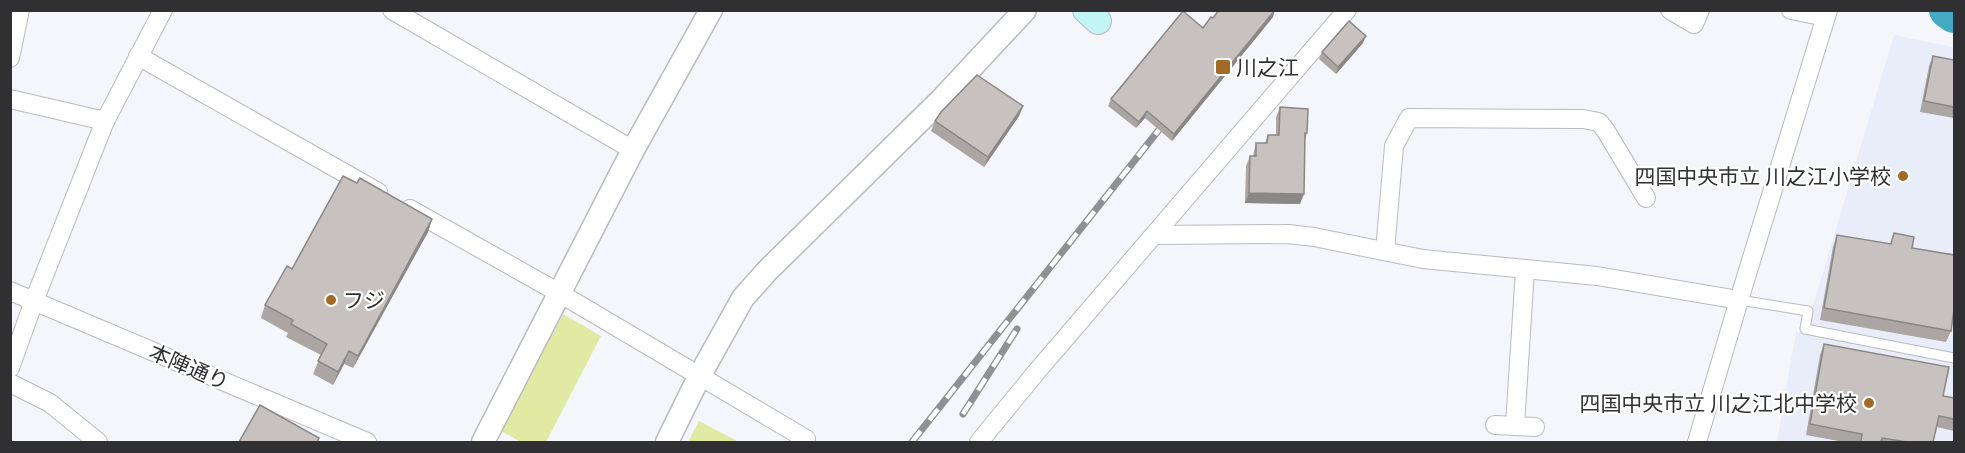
<svg xmlns="http://www.w3.org/2000/svg" width="1965" height="453" viewBox="0 0 1965 453" font-family="'Archivo Narrow','Noto Sans JP',sans-serif">
<style>
.built{fill:#e9ecf9}
.green{fill:#e1eaa3}
.lines{fill:none;stroke-linecap:round;stroke-linejoin:round}
.river{stroke:#42abc3;stroke-width:36}
.service-casing{stroke:#babbc0;stroke-width:11}
.minor-casing{stroke:#babbc0;stroke-width:20}
.tertiary-casing{stroke:#babbc0;stroke-width:25}
.secondary-casing{stroke:#babbc0;stroke-width:28}
.service{stroke:#fff;stroke-width:9}
.minor{stroke:#fff;stroke-width:18}
.tertiary{stroke:#fff;stroke-width:22}
.secondary{stroke:#c1f6f5;stroke-width:26}
.rail-casing{stroke:#8f9093;stroke-width:7}
.rail{stroke:#fff;stroke-width:4.5;stroke-dasharray:14;stroke-linecap:butt}
.wall{fill:#aba6a4}
.shaded-wall{fill:#8b8786}
.building{fill:#c7c1bf;stroke:#8b8786;stroke-width:1.5}
.poi-dot{fill:#a16b25;stroke:#fff;stroke-width:2}
.labels{text-anchor:middle;dominant-baseline:central;stroke-width:4.5;stroke-linejoin:round;paint-order:stroke}
.poi-label{font-size:21px;fill:#303032;stroke:#fff;text-anchor:start}
.street-label{font-size:21px;fill:#303032;stroke:#fff}
</style>
<rect width="100%" height="100%" fill="#f4f6fb"/>
<g class="built">
<path d="M1894 35 1953 47 1954 44V353L1811 325 1813 306Z"/>
<path d="M1796 332 1954 363V442H1777Z"/>
</g>
<g class="green">
<path d="M563 314 601 336 546 442H521L501 431Z"/>
<path d="M699 421 739 442H688Z"/>
</g>
<g class="lines">
<path class="river" d="M1947 10 1954 15"/>
<defs>
<path id="service" d="M1739 300 1808 311 1805 329 1954 358"/>
<g id="minor">
<path d="M392 10 633 150"/>
<path d="M1670 10 1694 24 1700 10"/>
<path d="M1791 10 1826 17"/>
<path d="M138 56 378 192"/>
<path d="M10 58 20 10"/>
<path d="M10 99 105 121"/>
<path d="M410 209 561 294 806 439"/>
<path d="M1154 235 1288 234 1314 237 1423 259 1597 276 1739 300"/>
<path d="M1385 251 1394 146 1409 118 1583 119 1599 122 1606 131 1646 198"/>
<path d="M10 291 367 442"/>
<path d="M10 368 34 301 105 121 163 10"/>
<path d="M10 383 50 403 98 442"/>
<path d="M1495 425 1535 427"/>
<path d="M1515 426 1525 269"/>
<path d="M979 442 1038 370 1347 10"/>
<path d="M1697 442 1739 300 1828 10"/>
</g>
<g id="tertiary">
<path d="M483 442 633 150 711 10"/>
<path d="M667 442 700 375 743 298 767 271 941 100 1025 10"/>
</g>
<path id="secondary" d="M1086 10 1098 21"/>
</defs>
<use href="#service" class="service-casing"/>
<use href="#minor" class="minor-casing"/>
<use href="#tertiary" class="tertiary-casing"/>
<use href="#secondary" class="secondary-casing"/>
<use href="#service" class="service"/>
<use href="#minor" class="minor"/>
<use href="#tertiary" class="tertiary"/>
<use href="#secondary" class="secondary"/>
<defs>
<g id="rail">
<path d="M963 414 1017 329"/>
<path d="M912 442 1169 117"/>
</g>
</defs>
<use href="#rail" class="rail-casing"/>
<use href="#rail" class="rail"/>
</g>
<g class="wall">
<path d="M1273 17 1172 141 1145 118 1136 128 1108 106 1111 99 1203 28 1213 18Z"/>
<path d="M1363 43 1336 74 1319 59 1322 52Z"/>
<path d="M1933 56 1954 60V118L1920 112 1929 66Z"/>
<path d="M1023 106 1019 116 984 167 931 131 935 121Z"/>
<path d="M1280 107 1307 133 1305 140 1300 204 1245 203 1246 166 1250 156H1253L1256 143H1265L1268 135H1276V117Z"/>
<path d="M357 183 432 219 428 232 353 368 344 364 333 385 313 374 321 355 286 337 288 333 261 318 265 305 292 269Z"/>
<path d="M1894 233 1912 248 1951 331 1946 342 1820 320 1833 247 1837 235 1890 244Z"/>
<path d="M1824 344 1943 396 1954 398V431L1937 427 1933 442H1844L1806 435 1820 355Z"/>
</g>
<g class="shaded-wall">
<path d="M1275 10 1273 17 1172 141 1174 134Z"/>
<path d="M1366 36 1363 43 1336 74 1338 67Z"/>
<path d="M1023 106 1019 116 984 167 988 157Z"/>
<path d="M1147 111 1145 118 1136 128 1139 122Z"/>
<path d="M1249 193 1304 194 1300 204 1245 203Z"/>
<path d="M432 219 428 232 353 368 358 356Z"/>
<path d="M349 351 344 364 333 385 338 372Z"/>
</g>
<g class="building">
<path d="M1219 10H1275L1174 134 1147 111 1139 122 1111 99 1183 11 1203 28 1211 17 1213 18Z"/>
<path d="M1349 21 1366 36 1338 67 1322 52Z"/>
<path d="M1933 56 1954 60V107L1924 101Z"/>
<path d="M977 75 1023 106 988 157 935 121 941 112Z"/>
<path d="M1280 107 1308 109 1307 133H1305L1304 194 1249 193 1250 156H1256V143H1267L1268 135H1279Z"/>
<path d="M343 176 357 183 360 178 432 219 358 356 349 351 338 372 318 361 327 344 291 324 293 320 265 305 287 266 292 269Z"/>
<path d="M1894 233 1914 237 1912 248 1954 255V309L1951 331 1824 308 1837 235 1891 244Z"/>
<path d="M1824 344 1949 367 1943 396 1954 398V419L1939 416 1933 442H1907L1882 438 1881 442H1861L1862 434 1810 424Z"/>
<path d="M260 405 319 438 317 442H239Z"/>
</g>
<g class="poi-dot">
<rect x="1215" y="59" width="16" height="16" rx="3"/>
<circle cx="1903" cy="176" r="6"/>
<circle cx="331" cy="300" r="6"/>
<circle cx="1869" cy="403" r="6"/>
</g>
<g class="labels">
<g class="poi-label">
<text x="1236" y="67">川之江</text>
<text x="1891" y="176" text-anchor="end">四国中央市立 川之江小学校</text>
<text x="343" y="300">フジ</text>
<text x="1857" y="403" text-anchor="end">四国中央市立 川之江北中学校</text>
</g>
<g class="street-label">
<text transform="translate(189 367) rotate(23)">本陣通り</text>
</g>
</g>
<rect width="1965" height="453" fill="none" stroke="#303032" stroke-width="24"/>
</svg>
